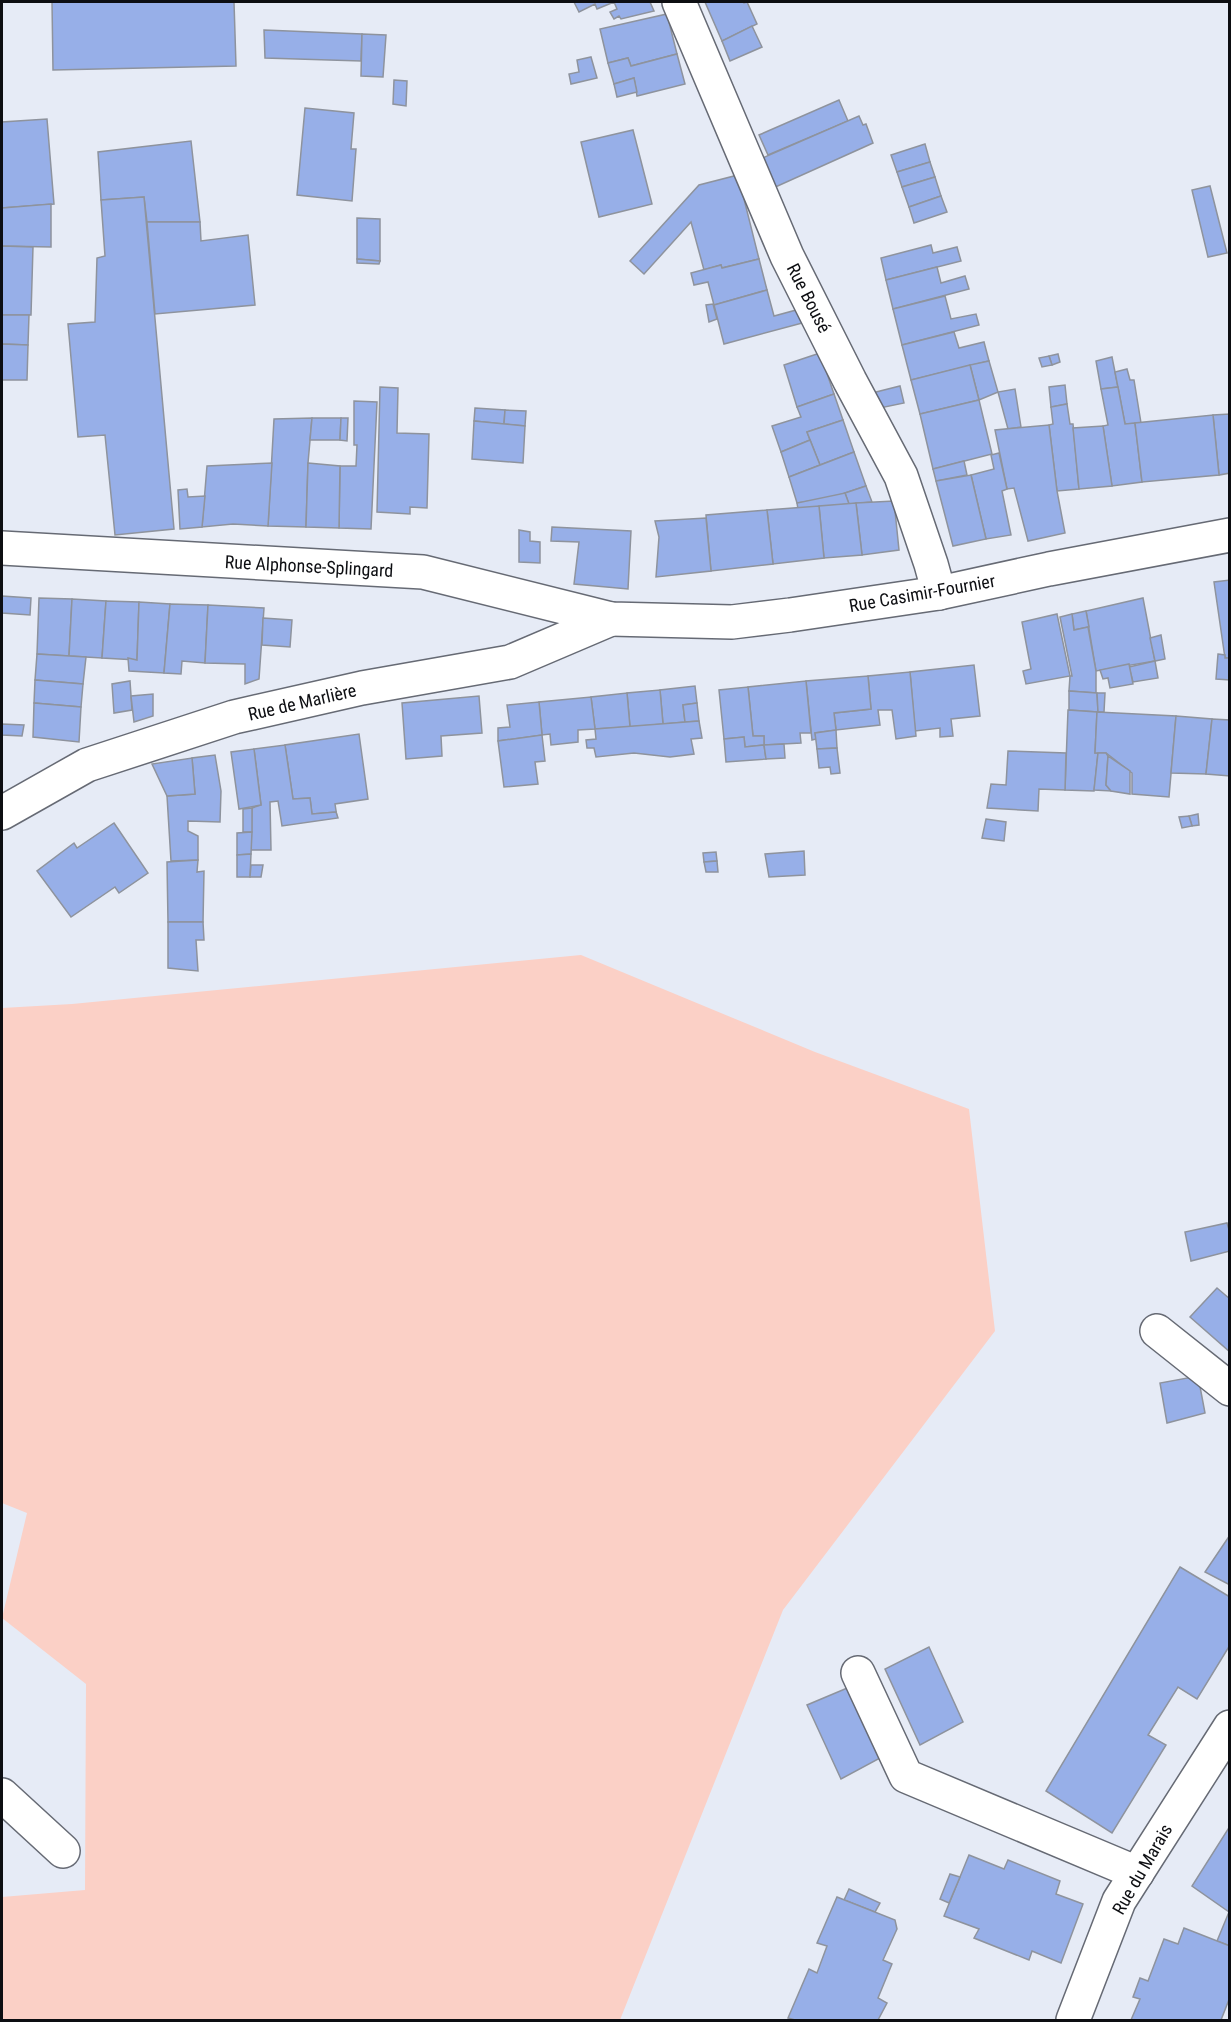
<svg xmlns="http://www.w3.org/2000/svg" width="1231" height="2022" viewBox="0 0 1231 2022" font-family="'Roboto Condensed',sans-serif">
<style>
.green{fill:#fbd0c6}
.building{fill:#97afe8;stroke:#8e939d;stroke-width:1.5}
.lines{fill:none;stroke-linecap:round;stroke-linejoin:round}
.minor-casing{stroke:#666a74;stroke-width:36}
.tertiary-casing{stroke:#666a74;stroke-width:36}
.minor{stroke:#fff;stroke-width:33}
.tertiary{stroke:#fff;stroke-width:33}
.labels{text-anchor:middle;dominant-baseline:central;stroke-width:6;stroke-linejoin:round;paint-order:stroke}
.street-label{font-size:18px;fill:#0d0e12;stroke:#fff}
</style>
<rect width="100%" height="100%" fill="#e6ebf6"/>
<path class="green" d="M581 955 815 1052 969 1109 995 1331 783 1610 620 2020H2V1897L85 1890 86 1684 2 1618 27 1513 2 1503V1008L72 1004Z"/>
<g class="building">
<path d="M52 2H234L236 66 53 70Z"/>
<path d="M574 2H650L654 11 621 19 619 16 614 19 610 12 617 9 614 2 597 9 595 4 579 12Z"/>
<path d="M705 2H743L744 3 747 2 757 24 722 41Z"/>
<path d="M667 14 677 54 631 66 628 58 608 63 600 29Z"/>
<path d="M752 26 762 47 730 61 722 41Z"/>
<path d="M264 30 362 34 361 61 265 58Z"/>
<path d="M362 34 386 35 383 77 361 76Z"/>
<path d="M677 54 685 84 637 96 634 78 614 84 608 63 628 58 631 66Z"/>
<path d="M591 57 597 78 571 84 569 74 579 72 577 60Z"/>
<path d="M634 78 637 92 617 97 614 84Z"/>
<path d="M394 80 407 81 406 106 393 104Z"/>
<path d="M839 100 848 121 768 155 759 135Z"/>
<path d="M305 108 354 113 351 149H356L352 201 297 195Z"/>
<path d="M859 116 863 125 866 124 873 143 771 189 758 160Z"/>
<path d="M47 119 54 204 2 208V122Z"/>
<path d="M633 130 652 204 599 217 581 142Z"/>
<path d="M191 141 200 222H147L144 197 101 200 98 152Z"/>
<path d="M925 144 930 162 897 172 891 155Z"/>
<path d="M930 162 935 177 902 187 897 172Z"/>
<path d="M738 175 759 259 722 268 721 265 704 270 691 222 644 274 630 261 699 185Z"/>
<path d="M935 177 941 196 909 207 902 187Z"/>
<path d="M1210 186 1227 253 1208 257 1192 190Z"/>
<path d="M941 196 947 212 914 223 909 207Z"/>
<path d="M144 197 174 529 115 535 105 435 78 437 68 324 95 322 97 258 105 256 101 200Z"/>
<path d="M51 204V247L2 246V208Z"/>
<path d="M357 218 380 219V261L357 259Z"/>
<path d="M147 222H200L201 241 248 235 255 305 155 314Z"/>
<path d="M931 245 933 253 957 247 961 261 886 280 881 258Z"/>
<path d="M2 246 33 247 31 315H2Z"/>
<path d="M357 259 380 261 379 264 357 263Z"/>
<path d="M759 259 767 290 714 305 708 282 694 285 691 273 721 265 722 268Z"/>
<path d="M937 267 941 283 965 276 969 289 893 309 886 280Z"/>
<path d="M767 290 774 316 800 309 806 322 724 344 714 305Z"/>
<path d="M945 296 951 319 976 314 979 325 902 345 893 309Z"/>
<path d="M713 304 717 319 709 322 706 305Z"/>
<path d="M2 315H29L28 345 2 344Z"/>
<path d="M954 332 959 348 984 342 989 361 911 380 902 345Z"/>
<path d="M2 344 28 345 27 380H2Z"/>
<path d="M820 353 834 394 797 407 784 365Z"/>
<path d="M1058 354 1060 362 1052 365 1049 356Z"/>
<path d="M1049 356 1052 365 1042 367 1039 358Z"/>
<path d="M1112 357 1118 387 1101 389 1096 361Z"/>
<path d="M989 361 998 392 979 400 970 365Z"/>
<path d="M970 365 979 400 920 414 911 380Z"/>
<path d="M1127 369 1130 380H1134L1141 423 1125 424 1115 372Z"/>
<path d="M1065 385 1067 404 1051 407 1049 387Z"/>
<path d="M900 386 904 403 880 408 872 393Z"/>
<path d="M380 387 398 388 397 433 429 434 427 508 410 507V514L377 512Z"/>
<path d="M1118 387 1125 424 1135 423 1142 482 1112 486 1103 426 1108 425 1101 389Z"/>
<path d="M1015 389 1021 427 1008 429 998 392Z"/>
<path d="M834 394 843 420 807 432 810 440 781 452 772 426 801 417 797 407Z"/>
<path d="M979 400 992 454 933 469 920 414Z"/>
<path d="M354 401 377 402 371 529 339 528 340 466H356L357 445H354Z"/>
<path d="M1067 404 1070 424H1073L1079 489 1057 491 1049 425 1053 424 1051 407Z"/>
<path d="M475 408 505 410 504 424 474 421Z"/>
<path d="M505 410 526 411 525 426 504 424Z"/>
<path d="M1230 414V473L1219 475 1213 415Z"/>
<path d="M1213 415 1219 475 1142 482 1135 423Z"/>
<path d="M312 418 308 463 306 527 268 526 274 419Z"/>
<path d="M312 418H341L340 440H310Z"/>
<path d="M341 418H348L347 441 340 440Z"/>
<path d="M843 420 854 452 820 465 807 432Z"/>
<path d="M474 421 525 426 523 463 472 459Z"/>
<path d="M1049 425 1057 491 1065 533 1028 541 1014 488 1007 489 995 430Z"/>
<path d="M1103 426 1112 486 1079 489 1073 428Z"/>
<path d="M810 440 820 465 789 477 781 452Z"/>
<path d="M854 452 866 486 830 498 797 503 789 477Z"/>
<path d="M999 453 1007 489 1002 491 1011 535 986 539 971 475 994 469 991 455Z"/>
<path d="M964 461 967 475 936 481 933 469Z"/>
<path d="M272 463 268 526 233 524 202 527 207 466Z"/>
<path d="M308 463 340 466 339 528 306 527Z"/>
<path d="M971 475 986 539 953 546 936 481Z"/>
<path d="M866 486 872 502 849 504 845 493Z"/>
<path d="M187 489 188 497 205 496 202 527 180 529 178 490Z"/>
<path d="M845 493 849 504 798 509 797 503Z"/>
<path d="M894 501 899 550 862 555 856 503Z"/>
<path d="M856 503 862 555 824 558 819 506Z"/>
<path d="M819 506 824 558 773 564 767 510Z"/>
<path d="M767 510 773 564 711 571 706 515Z"/>
<path d="M706 518 711 571 656 577 659 537 655 521Z"/>
<path d="M552 527 631 531 628 589 574 584 579 542 551 541Z"/>
<path d="M519 530 530 532V541L540 542V563L519 562Z"/>
<path d="M1230 580V658H1225L1214 582Z"/>
<path d="M2 596 31 598 30 615 2 613Z"/>
<path d="M39 598 72 599 69 656 37 654Z"/>
<path d="M1143 598 1155 661 1096 671 1086 611Z"/>
<path d="M72 599 106 601 102 658 69 656Z"/>
<path d="M106 601 139 602 137 660 102 658Z"/>
<path d="M139 602 170 604 164 673 129 671 128 658 137 660Z"/>
<path d="M170 604 208 605 205 663 182 661 181 674 164 673Z"/>
<path d="M208 605 264 608 259 679 245 684V664L205 663Z"/>
<path d="M1086 611 1089 627 1074 630 1072 614Z"/>
<path d="M1057 614 1070 676 1026 684 1023 671 1031 669 1022 622Z"/>
<path d="M1072 614 1074 630 1088 627 1096 671V693L1069 691 1070 676H1072L1060 617Z"/>
<path d="M263 618 292 620 290 647 262 645Z"/>
<path d="M1161 635 1165 659 1155 661 1150 638Z"/>
<path d="M37 654 86 657 83 684 35 680Z"/>
<path d="M1218 654 1225 655V658H1230V680L1216 679Z"/>
<path d="M1155 661 1158 678 1133 682 1129 667Z"/>
<path d="M1129 664 1133 684 1110 688 1108 678 1103 679 1100 670Z"/>
<path d="M974 665 980 716 951 719 953 736 940 737V728L915 731 910 672Z"/>
<path d="M910 672 916 736 896 739 892 710H878L880 725 836 730 834 713 871 709 868 676Z"/>
<path d="M868 676 871 709 834 713 836 730 815 733 816 739 812 740 806 681Z"/>
<path d="M35 680 83 684 81 707 34 703Z"/>
<path d="M130 681 132 710 114 713 112 684Z"/>
<path d="M806 681 811 733H800L801 743 764 745V736H753L748 687Z"/>
<path d="M695 686 697 703 683 705 685 722 663 724 660 690Z"/>
<path d="M748 687 753 736H764V745L745 747 744 737 724 739 719 690Z"/>
<path d="M660 690 663 724 630 727 627 693Z"/>
<path d="M1069 691 1097 693 1098 712 1069 710Z"/>
<path d="M627 693 630 727 595 729 591 697Z"/>
<path d="M1097 693H1105L1104 712H1098Z"/>
<path d="M153 694V716L134 722 131 696Z"/>
<path d="M479 696 482 733 441 736 442 756 406 759 402 703Z"/>
<path d="M591 697 595 729 578 730V742L551 745 550 734 542 735 539 702Z"/>
<path d="M539 702 542 735 498 741V728L510 727 507 705Z"/>
<path d="M34 703 81 707 79 742 33 737Z"/>
<path d="M697 703 699 721 685 722 683 705Z"/>
<path d="M1068 710 1097 712 1095 753H1098L1094 791 1065 790Z"/>
<path d="M1097 712 1176 716 1169 797 1132 794V773L1106 753H1095Z"/>
<path d="M1176 716 1212 719 1206 774 1171 773Z"/>
<path d="M1212 719 1230 720V776L1206 774Z"/>
<path d="M699 721 702 738 691 739 694 754 670 757 634 753 596 757 594 748H587L586 740 596 739 595 729Z"/>
<path d="M2 724 24 725 22 736 2 735Z"/>
<path d="M836 730 837 748 817 749 815 733Z"/>
<path d="M359 734 368 799 335 804 337 817 336 812 312 814 310 798 293 799 285 745Z"/>
<path d="M542 735 545 761 535 762 538 784 504 787 498 741Z"/>
<path d="M744 737 745 747 764 745 766 759 726 762 724 739Z"/>
<path d="M784 744 785 758 766 759 764 745Z"/>
<path d="M285 745 293 799 310 798 312 814 336 812 338 818 282 826 278 801 270 802 271 850H251L252 808 261 805 254 749Z"/>
<path d="M837 748 840 773 831 774 830 767 819 768 817 749Z"/>
<path d="M254 749 261 805 239 809 231 752Z"/>
<path d="M1008 751 1066 753 1065 790 1039 789 1038 811 987 808 991 784 1006 785Z"/>
<path d="M1098 753H1106L1108 756 1106 785 1111 791 1094 790Z"/>
<path d="M215 755 221 791 220 822 188 821V831L198 836V860L171 861 167 796 195 794 192 758Z"/>
<path d="M1108 756 1130 771V794L1111 791 1106 785Z"/>
<path d="M192 758 195 794 167 796 152 764Z"/>
<path d="M252 808V832H243V809Z"/>
<path d="M1198 814 1199 825 1192 826 1189 816Z"/>
<path d="M1189 816 1192 826 1182 828 1179 817Z"/>
<path d="M986 819 1006 822 1004 841 982 838Z"/>
<path d="M114 823 148 873 119 893 115 887 71 917 37 871 74 843 77 848Z"/>
<path d="M252 832 251 854 237 855V833Z"/>
<path d="M804 851 805 875 769 877 765 854Z"/>
<path d="M716 852 717 861 704 862 703 853Z"/>
<path d="M251 854 250 877H237V855Z"/>
<path d="M198 860 197 872 204 871 203 922H168L167 862Z"/>
<path d="M717 861 718 872H706L704 862Z"/>
<path d="M251 865H263L261 877H250Z"/>
<path d="M168 922H203L204 940H196L198 971 168 968Z"/>
<path d="M1227 1223 1230 1233V1251L1191 1261 1185 1232Z"/>
<path d="M1217 1288 1230 1299V1352L1190 1317Z"/>
<path d="M1198 1376 1205 1413 1167 1423 1160 1383Z"/>
<path d="M1230 1535V1585L1205 1572Z"/>
<path d="M1180 1567 1230 1597V1645L1197 1699 1178 1687 1148 1735 1166 1745 1112 1833 1046 1791Z"/>
<path d="M929 1647 963 1722 920 1745 885 1669Z"/>
<path d="M852 1686 882 1757 841 1779 807 1705Z"/>
<path d="M1230 1826V1946L1217 1941 1229 1912 1192 1886Z"/>
<path d="M969 1855 1004 1869 1008 1860 1060 1881 1056 1894 1083 1904 1061 1963 1032 1951 1029 1960 974 1938 979 1929 944 1916Z"/>
<path d="M950 1874 960 1877 949 1903 940 1899Z"/>
<path d="M849 1889 880 1903 875 1912 844 1900Z"/>
<path d="M837 1897 895 1920 897 1929 883 1960 892 1964 878 1998 887 2003 878 2020H795L788 2018 809 1969 817 1973 827 1946 817 1943Z"/>
<path d="M1184 1928 1230 1946V1997L1221 2020H1131L1140 1999 1133 1997 1140 1978 1148 1981 1164 1939 1178 1944Z"/>
</g>
<g class="lines">
<defs>
<g id="minor">
<path d="M679 2 787 256 850 381 901 476 931 564 939 593"/>
<path d="M2 813 87 765 234 717 362 688 510 662 611 619"/>
<path d="M1157 1331 1230 1389"/>
<path d="M858 1673 906 1776 1137 1873"/>
<path d="M2 1795 63 1851"/>
<path d="M1073 2020 1119 1901 1230 1727"/>
</g>
<path id="tertiary" d="M2 548 423 572 611 619 732 622 790 615 939 593 1049 569 1230 535"/>
</defs>
<use href="#minor" class="minor-casing"/>
<use href="#tertiary" class="tertiary-casing"/>
<use href="#minor" class="minor"/>
<use href="#tertiary" class="tertiary"/>
</g>
<g class="labels">
<g class="street-label">
<text transform="translate(809 298) rotate(63)">Rue Bousé</text>
<text transform="translate(309 566) rotate(3)">Rue Alphonse-Splingard</text>
<text transform="translate(922 593) rotate(-10)">Rue Casimir-Fournier</text>
<text transform="translate(302 702) rotate(-13)">Rue de Marlière</text>
<text transform="translate(1142 1869) rotate(-60)">Rue du Marais</text>
</g>
</g>
<rect width="1231" height="2022" fill="none" stroke="#0d0e12" stroke-width="6"/>
</svg>
